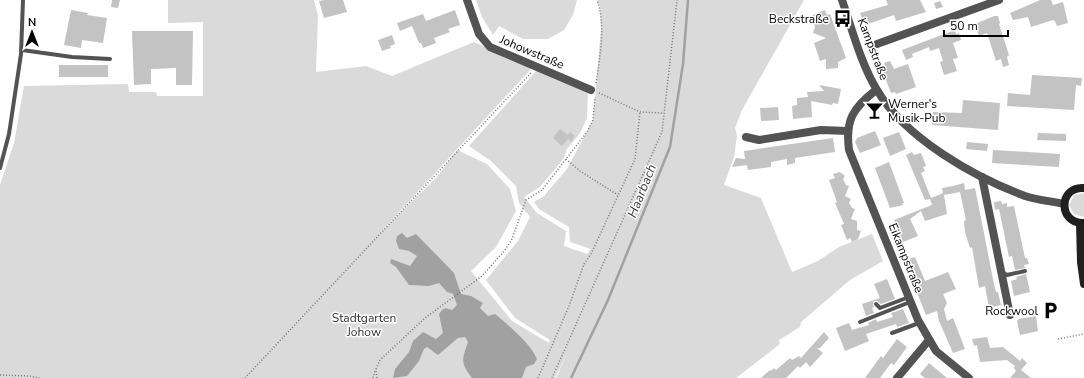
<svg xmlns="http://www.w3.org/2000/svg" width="1084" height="378" viewBox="0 0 1084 378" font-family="'Nunito Sans',sans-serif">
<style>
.green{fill:#dadada}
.water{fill:#a1a1a1}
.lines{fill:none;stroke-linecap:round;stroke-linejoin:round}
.stream{stroke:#a1a1a1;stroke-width:2.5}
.building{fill:#c3c3c3}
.path{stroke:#757575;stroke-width:1.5;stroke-dasharray:1 2;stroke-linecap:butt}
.lane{stroke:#535353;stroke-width:4}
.street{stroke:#535353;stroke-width:8}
.secondary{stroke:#202020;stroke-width:8}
.labels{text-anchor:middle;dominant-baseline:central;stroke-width:3;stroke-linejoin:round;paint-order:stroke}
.poi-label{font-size:12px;fill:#000;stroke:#fff;text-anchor:end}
.street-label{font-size:12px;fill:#000;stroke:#fff}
.park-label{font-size:12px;fill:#313131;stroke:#fff}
.water-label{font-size:13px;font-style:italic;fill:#424242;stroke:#fff}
</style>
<rect width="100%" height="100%" fill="#fff"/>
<g class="green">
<path d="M168 0H314L318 15 316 72 366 66 392 76 474 42 532 68 378 235 437 177 457 150 487 164 510 189 516 211 496 247 471 271 512 321 549 343 550 340 515 318 486 280 518 241 530 217 519 203 516 186 491 161 469 146 537 70 588 93 587 118 580 133 567 149 564 158 540 187 524 197 537 213 566 231 564 246 587 254 591 249 570 242 569 227 539 209 534 202 544 196 567 169 593 120 601 29 600 7 597 0H804L742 110 735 128 737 136 734 157 724 185 761 198 792 272 818 261 839 247 872 234 883 261 850 280 801 322 800 327 779 340 780 344 736 378H556L568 351 555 378H0V185L14 143 24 86 128 84 129 92H156L157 96H203V22L168 23Z"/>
<path d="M476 0H577L573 15 564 30 548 39H523L499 26 493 35 482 17Z"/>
<path d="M1084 193V217L1074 214 1069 205 1074 195Z"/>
</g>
<path class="water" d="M402 233 407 238 416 234 454 273 461 294 471 296 483 303 480 308 488 316 495 314C508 325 530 343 537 359L534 364 526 367 522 378H472C460 362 462 360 468 342L465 337 458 338 438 355 427 347 424 349 419 361 407 376 393 378 395 369 409 352 413 341 423 332 436 339 443 333 439 314 442 310 446 308 452 310 457 305 453 294 447 292 439 283 429 286 409 285 396 267 390 263 391 259 410 266 417 256 409 251 399 249 396 241 397 236Z"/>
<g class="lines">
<path class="stream" d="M571 378 608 300 670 147 683 64 688 0"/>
</g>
<g class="building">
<path d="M112 0H120L118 8 111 7Z"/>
<path d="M324 0H343L347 12 324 18 319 1Z"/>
<path d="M886 0H920L926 12 896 21 894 15 865 25 860 13 888 5Z"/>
<path d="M1040 0H1051L1053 5 1063 2 1068 23 1057 26 1055 21 1053 20 1031 27 1028 17 1013 20 1010 13Z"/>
<path d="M940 1 943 7 936 9 934 3Z"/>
<path d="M71 10 88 13 87 15 107 18 103 43 82 40 81 48 64 45Z"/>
<path d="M455 10 460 25 448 29 450 32 434 38 436 43 423 48 421 43H419L412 26 400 31 397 23 423 14 426 21Z"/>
<path d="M825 10 827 15 830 14 846 58 838 62V68L826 69V59L820 61 814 43 826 38 813 33 815 27 811 16Z"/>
<path d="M994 16H998L1000 23 999 24 1009 55 1007 57 1009 65 1003 67 1001 59 996 61 987 33 979 36 975 24Z"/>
<path d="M955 30 956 34 959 33 961 40 953 43 958 58 953 59 957 71 944 75 940 62 943 61 939 48 930 51 929 47 912 54 913 57 906 60 902 50Z"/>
<path d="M132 31H193L192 85H176V68L151 69V84L134 85Z"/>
<path d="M392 35 395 44 390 46 391 48 382 51 378 40Z"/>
<path d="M890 61 894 69 908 64 916 87 896 94 895 92 891 93 881 67 885 66 884 63Z"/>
<rect x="59" y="65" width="49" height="12"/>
<path d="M1032 75 1082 78 1081 86 1076 85 1074 110 1007 106 1008 93 1030 95Z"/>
<path d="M819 85 841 89 838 104 833 103 832 105 811 101 812 117 793 119 792 106 797 105V98L808 97 807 92 824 91Z"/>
<path d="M963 100 1000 103 998 130 932 125 933 112 962 113Z"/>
<path d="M778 107 779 120 761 121 760 108Z"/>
<path d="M560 129 568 135 570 132 575 136 571 142 568 139 562 146 553 138Z"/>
<path d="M875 131 881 145 860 153 855 142 857 138Z"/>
<path d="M899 132 906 149 890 156 883 138Z"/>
<path d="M1038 133 1066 134V141L1037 140Z"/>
<path d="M833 138 835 152 795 158V163L787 165V159L771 162V167L763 168 748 170 747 165 732 167 736 158 745 159 744 151Z"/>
<path d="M967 142 988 144 987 151 966 149Z"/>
<path d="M993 150 1060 154 1059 167 992 163Z"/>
<path d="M912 152 914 155 921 153 926 166 923 167 925 171 921 173 931 198 943 193 942 188 953 186 964 183 965 190 975 188 994 284 996 292H998L1001 305 989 308 985 286 979 288 972 247 970 248 965 232 964 221 966 220 960 192 944 195 947 214 925 221 921 211 910 219 918 236 903 242 894 220 932 205 930 199 925 200 906 155Z"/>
<path d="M889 162 904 203H902L903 205 890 208 875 168Z"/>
<path d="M840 172 845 176 843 179 846 185 849 186 845 196 851 199 849 203 852 208 855 209 851 219 857 221V230L861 231 858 239 852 242 850 238 847 240 841 225 844 224 835 203 837 202 829 180 835 178 833 174Z"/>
<path d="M1001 201 1002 204 1007 203V207L1014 206 1025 258H1027L1029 264 1024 265 1025 268 1015 270 1012 256 1009 257 999 209 995 210 994 202Z"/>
<path d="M915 257 925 281 948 272 956 289 943 294 947 303 944 309 947 321 953 318 965 349 953 353 939 321 937 311 926 315 904 261Z"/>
<path d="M1026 274 1030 292 1014 296 1011 281 1017 279 1016 277Z"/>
<path d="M887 279 895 299 881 304 877 301H874L873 305 874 307 872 308 874 313 866 316 862 304 880 298 874 284Z"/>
<path d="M903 309 909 323 897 327 896 324 866 334 869 341 845 351 836 328 849 323 852 330 869 325 868 323 876 319 877 322 893 317 891 313Z"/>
<path d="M1036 316 1038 331 1020 335 1017 321 1019 319Z"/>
<path d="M824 332 829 338 820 348H817L823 353 810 367 806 362 800 368 798 366 786 378H761L770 370 771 371 774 368 776 370 790 358 792 360 799 356 801 358Z"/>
<path d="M987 337 990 348 1003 347 1020 361 1022 358 1027 363 1021 370 1031 378H1010L1016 371 1014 368 1015 366 1007 360 980 362 977 345 974 346 972 339Z"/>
<path d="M897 339 907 347 894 365 891 363 880 378H865L881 356 883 358Z"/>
<path d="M929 363 947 378H925L920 374Z"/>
</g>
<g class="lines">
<g class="path">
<path d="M596 83C600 57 606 25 597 0"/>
<path d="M599 93 640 112 663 113"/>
<path d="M566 159 580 171 618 195"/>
<path d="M1018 315 1026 314"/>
<path d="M1058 339 1084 334"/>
<path d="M0 375 29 376 40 378"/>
<path d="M245 378 531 73"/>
<path d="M373 378 375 371"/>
<path d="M377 378 376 369 380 360 425 318 482 276 505 250 512 239 526 200 542 190 587 132 593 120 595 97"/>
<path d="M538 378 569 306 584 264 591 254 635 159 640 112"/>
<path d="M552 378 662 132 677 0"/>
</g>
<g class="lane">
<path d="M22 50 72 57 110 59"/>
<path d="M0 168 9 134 21 54 23 0"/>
<path d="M1002 272 1007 275 1025 271"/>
<path d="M876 304 880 308 909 297"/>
<path d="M860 322 910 302"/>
<path d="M892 333 919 323"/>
</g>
<g class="street">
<path d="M467 0 479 34 490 47 591 90"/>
<path d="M842 0C852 29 861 64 877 90 905 138 974 177 1025 196 1037 200 1051 201 1064 204"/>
<path d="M877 44 999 0"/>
<path d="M876 90C853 108 845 120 849 150L918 320 936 351 969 378"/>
<path d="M746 137 759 140 821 130 848 131"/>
<path d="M982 177 1010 315"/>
<path d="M897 378 929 340"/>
</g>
<g class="secondary">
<path d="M1084 188C1058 186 1058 224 1084 223"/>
<path d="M1080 223 1081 262 1084 284"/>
</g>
</g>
<defs>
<symbol id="bus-bare" viewBox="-9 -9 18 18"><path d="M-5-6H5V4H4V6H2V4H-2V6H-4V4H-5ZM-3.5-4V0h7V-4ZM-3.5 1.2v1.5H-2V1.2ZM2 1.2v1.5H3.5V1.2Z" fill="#000" stroke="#fff" stroke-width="2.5" paint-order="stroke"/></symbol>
<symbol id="bar-bare" viewBox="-9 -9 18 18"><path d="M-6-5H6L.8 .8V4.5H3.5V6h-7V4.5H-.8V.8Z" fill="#000" stroke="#fff" stroke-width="2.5" paint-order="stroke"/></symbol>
<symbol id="parking-bare" viewBox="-9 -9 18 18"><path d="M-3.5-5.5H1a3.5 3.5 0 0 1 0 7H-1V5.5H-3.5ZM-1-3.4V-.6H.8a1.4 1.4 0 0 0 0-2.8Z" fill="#000" stroke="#fff" stroke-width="2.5" paint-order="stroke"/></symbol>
</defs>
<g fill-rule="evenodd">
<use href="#bus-bare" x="830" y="6" width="25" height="25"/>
<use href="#bar-bare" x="862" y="98" width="25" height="25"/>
<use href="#parking-bare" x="1038" y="298" width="25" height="25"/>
</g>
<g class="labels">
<g class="poi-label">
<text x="829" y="19">Beckstraße</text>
<text x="888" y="104" text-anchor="start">Werner's<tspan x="888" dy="14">Musik-Pub</tspan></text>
<text x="1038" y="311">Rockwool</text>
</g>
<g class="street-label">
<text transform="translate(873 49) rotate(69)">Kampstraße</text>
<text transform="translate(532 52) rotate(23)">Johowstraße</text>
<text transform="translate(906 258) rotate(68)">Eikampstraße</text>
</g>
<g class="park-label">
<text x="364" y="318">Stadtgarten<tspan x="364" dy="14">Johow</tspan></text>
</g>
<g class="water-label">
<text transform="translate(642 191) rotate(-68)">Haarbach</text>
</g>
</g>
<g transform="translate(32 32)" stroke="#ffffff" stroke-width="3" paint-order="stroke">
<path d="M0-3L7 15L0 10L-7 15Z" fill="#000000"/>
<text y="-6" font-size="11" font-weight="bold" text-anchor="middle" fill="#000000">N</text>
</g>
<path d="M944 30v6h64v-6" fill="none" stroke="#000000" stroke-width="2"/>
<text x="950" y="30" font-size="12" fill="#000000" stroke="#ffffff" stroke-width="3" paint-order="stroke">50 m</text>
</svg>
